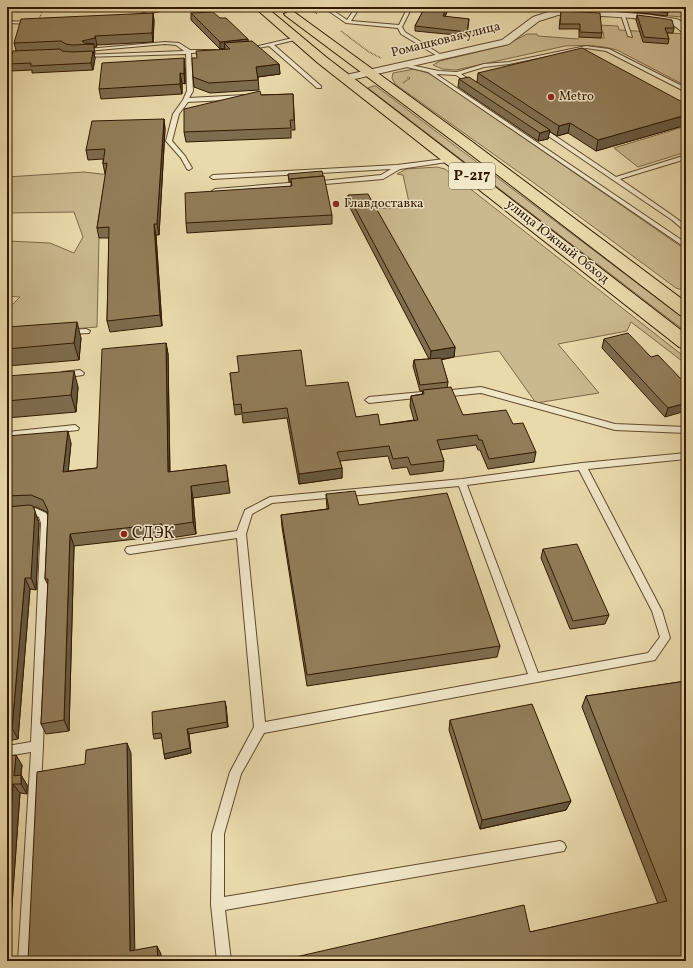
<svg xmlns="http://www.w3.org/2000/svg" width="693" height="968" viewBox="0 0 693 968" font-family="Vollkorn,serif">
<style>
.green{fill:#cab98f;stroke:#7e6848}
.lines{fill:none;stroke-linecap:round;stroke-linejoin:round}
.lane-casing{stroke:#5f482b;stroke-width:2}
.street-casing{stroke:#5f482b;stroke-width:2}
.primary-casing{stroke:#311800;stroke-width:2}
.path{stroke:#311800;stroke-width:1.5;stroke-dasharray:0.5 1;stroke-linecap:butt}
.lane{fill:#f1e7c9;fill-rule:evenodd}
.street{fill:#f1e7c9;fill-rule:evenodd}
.primary{fill:#e9daac;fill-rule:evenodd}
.wall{fill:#7d6c4d;stroke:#311800}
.shaded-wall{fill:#66583e;stroke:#311800}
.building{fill:#917d59;stroke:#311800}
.poi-dot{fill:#8f2418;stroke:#f1e7c9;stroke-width:1.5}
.labels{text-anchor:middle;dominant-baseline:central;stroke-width:3;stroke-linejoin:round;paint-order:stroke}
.far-street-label{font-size:13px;fill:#311800;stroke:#f1e7c9}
.far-poi-label{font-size:13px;fill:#311800;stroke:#f1e7c9;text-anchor:start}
.shield{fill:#f1e7c9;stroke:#6b563c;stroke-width:1}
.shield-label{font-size:15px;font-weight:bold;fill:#311800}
.poi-label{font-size:16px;fill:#311800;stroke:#f1e7c9;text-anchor:start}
</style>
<rect width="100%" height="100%" fill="#e9daac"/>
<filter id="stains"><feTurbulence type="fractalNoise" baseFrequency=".005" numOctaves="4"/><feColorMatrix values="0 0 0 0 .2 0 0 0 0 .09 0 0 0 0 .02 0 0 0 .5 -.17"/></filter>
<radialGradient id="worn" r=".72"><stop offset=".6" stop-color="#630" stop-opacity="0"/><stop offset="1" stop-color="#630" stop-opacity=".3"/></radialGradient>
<g class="green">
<path d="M554 7H686V27L683 17Z"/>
<path d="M578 24 618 26 619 30 686 34V86L617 50C600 45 583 45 565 46L456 70 442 69 433 65 440 61 506 45 527 34H537L538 36 578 39 579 37 604 38 603 32 579 30Z"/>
<path d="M414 69 428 73 449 86 686 250V291L676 288 534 183 395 84 392 78 393 73Z"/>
<path d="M373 86H376L686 320V332L368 88Z"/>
<path d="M683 127 686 129V152L638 167 614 148Z"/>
<path d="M437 167 445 169 686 358V364L631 322 627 331 558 344 599 393 536 403 499 351 454 357 383 231 368 209 410 207 403 175 397 174 406 169Z"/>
<path d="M84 172 110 175 99 238 97 327 7 334V305L13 304 20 297 7 296V241L50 243 74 253 83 237 74 212 7 213V177Z"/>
</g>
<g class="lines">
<defs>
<g id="lane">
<path d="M170 7H178L133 17 131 16Z"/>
<path d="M323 7H328L347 20 356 7H360L351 21 399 25 406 11 371 7 411 9 402 27 405 32 443 56 439 57 401 34 398 28 346 23Z"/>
<path d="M621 15 625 16 632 37 628 36Z"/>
<path d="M7 21 30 22 32 23 30 24 7 23Z"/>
<path d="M297 37 299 38V39L274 45 321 86V88H317L269 46 247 50 245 49Z"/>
<path d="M165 42 179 43 190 50H215L217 51 215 52 191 53 193 91 189 98 245 95 248 97 245 99 188 102 179 114 172 141 185 156 192 168 189 170 187 169 181 158 166 141 173 114 183 100 187 91 186 54 83 57 81 56 83 55 184 51 176 45 165 44 87 51 85 50 87 49Z"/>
<path d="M586 46 609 49 686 88V92L606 51 586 48 509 64 484 67 461 74 476 84 477 85 474 87 456 75 436 74 686 243V248L428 72 398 65 401 63 439 71 457 72 484 64 509 62Z"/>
<path d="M7 54H22L24 55 22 56H7Z"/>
<path d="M538 127H542L616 177 686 155V159L620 179 676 218 686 226V232L672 220 538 129Z"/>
<path d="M452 158 455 160 454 161 400 169 383 179 314 185 311 183 312 182 381 175 391 169 213 179 210 177 213 175 397 165Z"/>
<path d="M301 182 303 183V185L215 193 212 191 215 189Z"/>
<path d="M86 329 90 331 89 333 68 334 64 332 68 330Z"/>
<path d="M80 370 84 373 83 375 62 378 58 375 62 372Z"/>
<path d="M481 387 615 424 686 427V433L615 430 481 393 442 397 438 394 442 391Z"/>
<path d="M422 392 425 393 426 395 425 397 369 403 365 400 369 397Z"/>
<path d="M75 425 79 428 78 430 7 438V432Z"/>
<path d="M686 453V459L588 469 662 611 670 638 655 660 264 733 241 774 224 834V897L560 841 564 843 566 847 564 851 225 910 231 961H217L211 905 212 834 230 772 254 727 237 538 130 554 127 553 125 550 127 547 237 531 245 510 270 497 462 479 582 463ZM579 470 652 611 660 637 648 653 538 673 467 485ZM459 486 528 674 265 722 246 534 252 514 272 503Z"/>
<path d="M35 508 46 513 51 523 43 746 32 961H18L31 752 7 756V746L31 742 41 523 39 517 34 515 7 518V510Z"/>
</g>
<path id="street" d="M568 8 651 15 676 19 679 20 686 26V34C680 32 677 26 671 24 639 16 601 17 568 14L558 15 539 21 509 44 346 81 341 78 346 75 502 40 533 17 557 9Z"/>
<g id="primary">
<path d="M254 7H266L326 57 686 334V349L679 347 318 63Z"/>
<path d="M290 11 294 12 471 141 686 302V316L680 315 461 147 286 16 284 14Z"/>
</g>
</defs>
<use href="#lane" class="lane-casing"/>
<use href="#street" class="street-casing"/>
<use href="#primary" class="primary-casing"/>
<g class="path">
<path d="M308 7 317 14"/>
<path d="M17 8H24L26 10 19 12 14 11Z"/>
<path d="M7 10H14"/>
<path d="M26 10 109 7"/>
<path d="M39 20 43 9"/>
<path d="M341 31 369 52 381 58"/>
<path d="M403 83 410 78 407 77"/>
</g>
<use href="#lane" class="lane"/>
<use href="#street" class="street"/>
<use href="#primary" class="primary"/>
</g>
<g class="wall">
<path d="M425 7H449L445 17 469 19 467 36 415 31V26Z"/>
<path d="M562 7H598V9Z"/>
<path d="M632 7H666L668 13 667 16 633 12Z"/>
<path d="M561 11 602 33 601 38 579 37V29H559Z"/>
<path d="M153 13 154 21 153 42 97 45 96 47H94L95 53H94L95 58 93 70 32 73V70L10 71 9 64 16 50 14 43Z"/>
<path d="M191 13 220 18 248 39V41L279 64 280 74 258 77 259 90 210 93 194 87 193 77 197 58 225 50V48L220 49 191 20Z"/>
<path d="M637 15 674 28 673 33H667L669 39 668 44 643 42 636 20Z"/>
<path d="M185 68V84L182 83V94L101 99 99 89Z"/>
<path d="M478 73 686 104V125L596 151 568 133 557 136 549 131 548 139 538 141 458 87 459 79 477 82Z"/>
<path d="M293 94 295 130H291V138L186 142 184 132 261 95Z"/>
<path d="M164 119 165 129 159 235H156L162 326 110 332 107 321 109 238H99L97 228 106 174H105L103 164V159L88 160 86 150Z"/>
<path d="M288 174 332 215V224L187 233 186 223 291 186V181L289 182Z"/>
<path d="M348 195 455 347 454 357 441 360 448 382 447 388 463 415 513 424 536 452 534 462 488 469 480 450H478L476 445 440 450 444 461 443 471 410 475 407 467 392 469 388 456 340 461 342 468V478L299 484 287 418 243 423 242 414 235 415 230 373 306 386 356 417 380 425 414 420 410 406 411 396 422 394 423 391H420L413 366 414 360 429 359 348 204Z"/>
<path d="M7 327 81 338 79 360 7 366Z"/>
<path d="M604 339 682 380 665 417 602 348Z"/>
<path d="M166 343 168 354 170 472 226 465 230 493 193 498 196 534 164 539 163 536 74 546 69 731 46 734 41 724 48 585 45 579 48 514 47 512 36 507H33L39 523 36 590 30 589 18 739 7 741V436L71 443 68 471 97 468Z"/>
<path d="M7 376 78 387 76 412 7 418Z"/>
<path d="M326 494 359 505 500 646 497 657 307 686 282 527 281 515 327 509Z"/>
<path d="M543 549 609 615 605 624 570 629 541 558Z"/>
<path d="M686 681V961L530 932 658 904 582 707 586 696Z"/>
<path d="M226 706 228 727 189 734 191 753 165 759 162 738 154 739 153 734Z"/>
<path d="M450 720 571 801 566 810 480 829 449 730Z"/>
<path d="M7 756 22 765 21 775 27 785V794L20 793 8 961Z"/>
</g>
<g class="shaded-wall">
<path d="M447 7H449L443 21V16Z"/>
<path d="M153 13 154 21 153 42 152 33Z"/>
<path d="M95 36 97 45 96 47H94V44H82V41Z"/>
<path d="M248 39V46L224 43 225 48 220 49V42Z"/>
<path d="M93 51 95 58 93 70 91 63Z"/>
<path d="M184 58 185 68V84L184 74Z"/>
<path d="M279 64 280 74 257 77 256 67Z"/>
<path d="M180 73 182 83V94L180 84Z"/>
<path d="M686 115V125L596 151 598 140Z"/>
<path d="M164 119 165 129 159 235 157 224Z"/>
<path d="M570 123 568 133 557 136 559 126Z"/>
<path d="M550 130 548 139 538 141 540 133Z"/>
<path d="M154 224 156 235 162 326 160 315Z"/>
<path d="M77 322 81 338 79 360 74 343Z"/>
<path d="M166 343 168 354 170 484 168 472Z"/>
<path d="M455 347 454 357 430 361 431 351Z"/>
<path d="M74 371 78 387 76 412 71 395Z"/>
<path d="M686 403V411L665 417 668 408Z"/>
<path d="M68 431 71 443 67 484 63 472Z"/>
<path d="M342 468V478L299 484V474Z"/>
<path d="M191 486 193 498 196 534 193 522Z"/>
<path d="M33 506 39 523 36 590 31 578Z"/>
<path d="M70 534 74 546 69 731 64 720Z"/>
<path d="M25 578 30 589 18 739 12 728Z"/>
<path d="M225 701 226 706 228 727 227 722Z"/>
<path d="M187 729 189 734 191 753 165 759 164 754Z"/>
<path d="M127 743 131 753 135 959 130 951Z"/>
<path d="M16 755 22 765 20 784 14 776Z"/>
<path d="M21 775 27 785V794L21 784Z"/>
<path d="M13 784 20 793 8 961H7V866Z"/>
<path d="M571 801 566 810 480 829 482 820Z"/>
<path d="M157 946 161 954V961H158Z"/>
</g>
<g class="building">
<path d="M425 7H447L443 16 469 19 467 32 415 26Z"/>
<path d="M634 7H666L668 13 634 8Z"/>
<path d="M561 11 600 13 602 33 580 32V24H560Z"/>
<path d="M213 12 220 18H226L248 39 220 42 191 13Z"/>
<path d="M153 13 152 33 95 36V38L82 41 84 43 94 44 72 45 66 44 61 41 14 43 21 19Z"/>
<path d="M637 15 660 18 672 20 674 28H665L669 39 644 37Z"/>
<path d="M252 41 279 64 256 67 258 80 209 83 193 77 192 58H197L196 51 230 49 224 43Z"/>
<path d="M582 48 686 104V115L598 140 570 123 559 126 478 73Z"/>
<path d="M60 49 62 51 72 52 93 51 91 63 31 66V63L9 64 13 51Z"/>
<path d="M184 58V74L180 73V84L99 89 102 63Z"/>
<path d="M469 77 550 130 540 133 459 79Z"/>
<path d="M260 91 261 95 293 94 294 120H290L291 128 184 132V109Z"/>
<path d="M164 119 157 224H154L160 315 107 321 109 227 97 228 107 163 103 164 105 149 86 150 92 121Z"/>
<path d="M322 171 323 176 289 179 288 174Z"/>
<path d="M324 176 332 215 186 223 185 193 292 186 291 179Z"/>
<path d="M368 194 455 347 431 351 348 195Z"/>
<path d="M77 322 74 343 7 349V327Z"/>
<path d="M628 333 651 357 658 355 682 380H686V403L668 408 604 339Z"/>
<path d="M166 343 168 472 226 465 228 481 191 486 193 522 161 527 162 524 70 534 64 720 41 724 48 579H45L48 511 43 500 31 495 7 496V436L68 431 63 472 97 468 102 349Z"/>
<path d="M301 350 306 386 348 382 356 417 378 414 380 425 418 420 411 396 424 394 423 390 451 387 463 415 506 410 513 424 523 423 536 452 489 459 482 440H479L477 435 437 440 444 461 411 465 408 457 393 459 389 446 337 452 342 468 299 474 287 408 242 413 241 404 234 405 230 373 239 372 237 356Z"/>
<path d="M441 358 448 382 420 385 414 360Z"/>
<path d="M74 371 71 395 7 401V376Z"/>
<path d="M355 491 359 505 447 493 500 646 307 675 281 515 329 509 326 494Z"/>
<path d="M29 505 33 506 35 511 31 578H25L12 728 7 729V507Z"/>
<path d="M577 544 609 615 573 621 543 549Z"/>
<path d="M686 681V961H278L524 905 530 932 667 901 586 696Z"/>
<path d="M225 701 227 722 187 729 190 748 164 754 161 733 153 734 152 712Z"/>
<path d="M532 704 571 801 482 820 450 720Z"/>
<path d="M127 743 130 951 157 946 158 961H28L37 772 85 764 86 750Z"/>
<path d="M16 755 14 776 21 775V784H13L7 866V756Z"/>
</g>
<g class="poi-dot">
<circle cx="551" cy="97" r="4"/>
<circle cx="336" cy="204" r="4"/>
<circle cx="124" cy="534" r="4"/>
</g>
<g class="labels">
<g class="far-street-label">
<text transform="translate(446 40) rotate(-14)">Ромашковая улица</text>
<text transform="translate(557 242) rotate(38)">улица Южный Обход</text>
</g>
<g class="far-poi-label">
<text x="559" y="97">Metro</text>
<text x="344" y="204">Главдоставка</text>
</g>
<rect class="shield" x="449" y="163" width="46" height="26" rx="3"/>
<g class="shield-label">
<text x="472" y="176">Р-217</text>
</g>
<g class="poi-label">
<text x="132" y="534">СДЭК</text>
</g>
</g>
<rect width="693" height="968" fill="none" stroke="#e9daac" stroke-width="24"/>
<rect x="8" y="8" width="677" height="952" fill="none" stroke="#311800" stroke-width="2"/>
<rect x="12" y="12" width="669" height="944" fill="none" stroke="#311800"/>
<rect width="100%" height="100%" filter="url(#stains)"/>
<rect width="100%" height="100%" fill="url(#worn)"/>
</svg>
